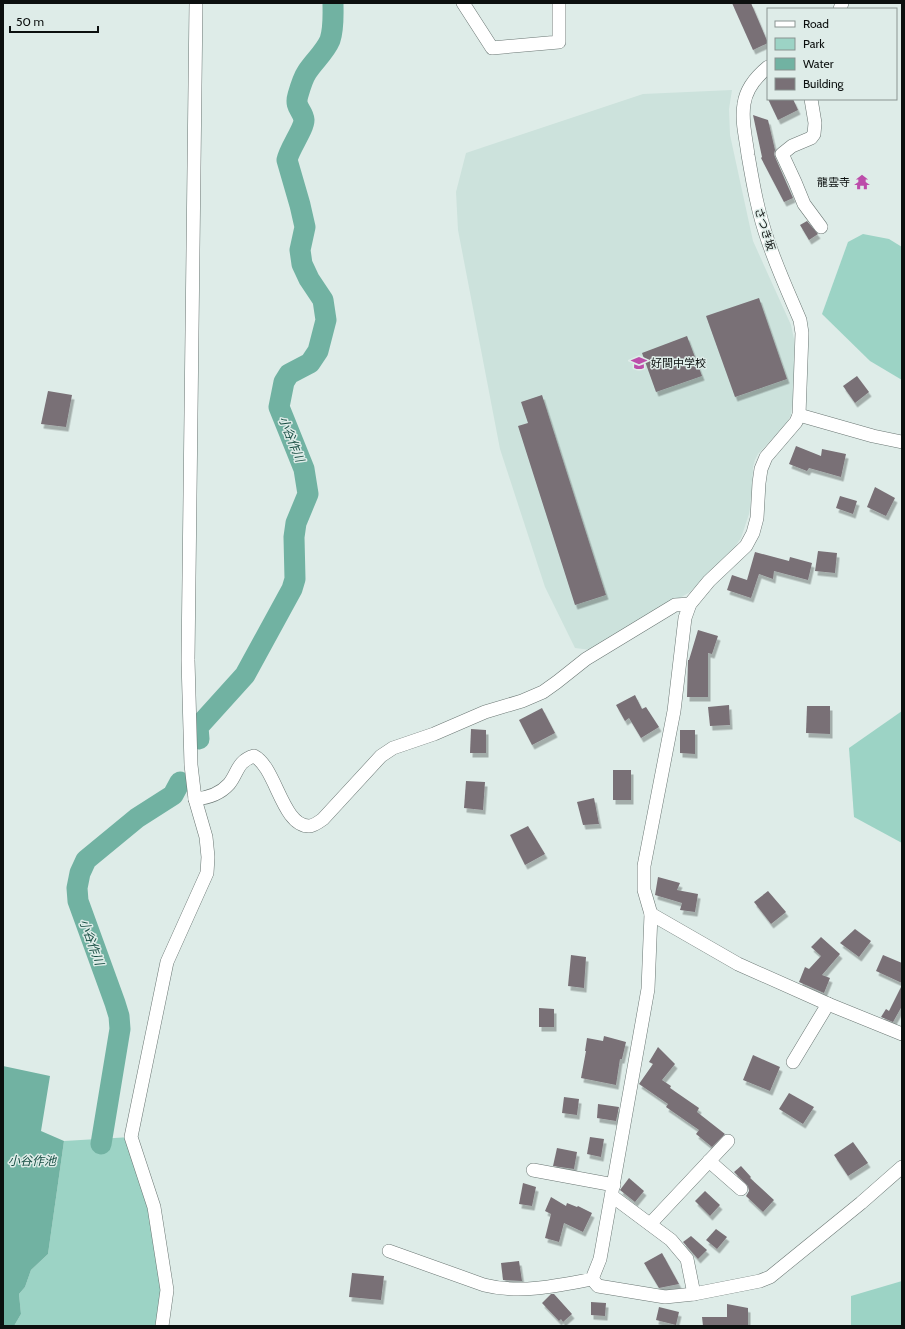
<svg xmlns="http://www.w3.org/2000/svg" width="905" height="1329" viewBox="0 0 905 1329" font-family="Cabin,'Noto Sans JP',sans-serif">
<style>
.built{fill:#cce2dc}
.green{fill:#9cd3c5}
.water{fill:#71b2a2}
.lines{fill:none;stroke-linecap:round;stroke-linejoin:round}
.river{stroke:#71b2a2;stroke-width:21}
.building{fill:#797076;filter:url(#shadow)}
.minor-casing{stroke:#6a7673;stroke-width:14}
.minor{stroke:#fff;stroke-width:13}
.labels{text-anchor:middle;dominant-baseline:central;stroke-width:3;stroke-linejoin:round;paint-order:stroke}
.poi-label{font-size:11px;fill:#0c100f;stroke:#deece8;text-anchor:end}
.street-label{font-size:11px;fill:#0c100f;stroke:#deece8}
.water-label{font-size:12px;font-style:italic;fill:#164d42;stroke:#deece8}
</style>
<defs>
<filter id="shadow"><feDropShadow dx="2.5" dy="4.5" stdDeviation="0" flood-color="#0004"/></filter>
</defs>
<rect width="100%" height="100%" fill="#deece8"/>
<path class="built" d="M732 90 729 109 730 135 753 241 791 325 794 339V386L791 415 786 424 758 454 755 460 753 467 752 493 749 514 741 538 734 548 690 592 591 650 575 648 545 587 500 449 458 230 456 192 466 153 643 94Z"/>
<g class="green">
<path d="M863 234 889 239 902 247V380L870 361 822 314 848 242Z"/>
<path d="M902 711V843L854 817 849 748Z"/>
<path d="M131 1137 167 1290 162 1326H14L21 1314 19 1294 25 1287 31 1270 48 1254 64 1141Z"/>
<path d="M902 1281V1326H851V1296Z"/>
</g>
<path class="water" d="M3 1066 50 1076 41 1131 64 1141 48 1254 31 1270 25 1287 19 1294 21 1314 14 1326H3Z"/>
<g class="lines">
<g class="river">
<path d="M199 739 198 727 245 675 292 589 295 579 294 537 296 523 308 494 304 469 279 407 284 382 289 374 310 363 318 351 326 320 323 300 309 279 302 264 300 250 305 227 300 205 287 160C289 149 304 129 304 120 303 110 294 108 298 95 300 88 303 78 307 72 314 61 325 52 330 40 334 28 333 15 333 3"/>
<path d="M101 1144 120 1029 119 1016 115 1003 78 901 77 888 80 873 86 860 137 818 173 795 180 782"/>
</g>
</g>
<g class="building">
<path d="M732 3H751L768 43 753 50Z"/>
<path d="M768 99H793L798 110 778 120Z"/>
<path d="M753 115 768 120 775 150 774 154 775 157 793 198 784 202 761 158 762 157Z"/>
<path d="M807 221 818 234 809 240 800 225Z"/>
<path d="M759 298 787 379 735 397 706 316Z"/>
<path d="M687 336 702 376 656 392 642 353Z"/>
<path d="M857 376 869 392 855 403 843 386Z"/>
<path d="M48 391 72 395 66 427 41 424Z"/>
<path d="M542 395 606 595 575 605 518 426 528 423 521 402Z"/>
<path d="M796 446 821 456 822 449 846 454 841 477 809 468 807 471 789 464Z"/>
<path d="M875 487 895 498 886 516 867 507Z"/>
<path d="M840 496 857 501 853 514 836 508Z"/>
<path d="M818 551 837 553 835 573 815 571Z"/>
<path d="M755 552 789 561 790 557 812 563 808 580 774 571 773 579 759 574 751 598 727 590 732 575 747 580Z"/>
<path d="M698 630 718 636 712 654 708 653V697H687L688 660H689Z"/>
<path d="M635 695 642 709 646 707 659 727 641 738 629 718 625 721 616 705Z"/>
<path d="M729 705 730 725 710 726 708 707Z"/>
<path d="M807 706H830V734L806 733Z"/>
<path d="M542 708 555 733 532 745 519 720Z"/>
<path d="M471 729 486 730V753H470Z"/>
<path d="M680 730H695V754L680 753Z"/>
<rect x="613" y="770" width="18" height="30"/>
<path d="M466 781 485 782 483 810 464 808Z"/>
<path d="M594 798 599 824 583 825 577 802Z"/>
<path d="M528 826 545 854 525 865 510 835Z"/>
<path d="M658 877 680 883 677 890 698 894 695 912 680 910 682 903 655 895Z"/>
<path d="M768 891 786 912 771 924 754 902Z"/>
<path d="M855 929 871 941 859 957 840 943Z"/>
<path d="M821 937 840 954 822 975 830 978 824 993 799 982 805 967 809 969 821 956 811 947Z"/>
<path d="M571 955 586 957 584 988 568 986Z"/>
<path d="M883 955 902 963V983L876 971Z"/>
<path d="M902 985V1006L893 1022 881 1017 886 1009 889 1011Z"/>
<path d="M539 1008 554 1009V1027H539Z"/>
<path d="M604 1036 626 1042 622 1059H620L616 1085 581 1078 586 1051H585L587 1038 603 1041Z"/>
<path d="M658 1047 675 1064 662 1080 671 1086 670 1088 699 1108 697 1112 725 1134 712 1147 696 1134 699 1130 666 1107 668 1104 639 1084 653 1064 649 1062Z"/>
<path d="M753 1055 780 1067 770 1091 743 1080Z"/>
<path d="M789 1093 814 1107 803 1124 779 1109Z"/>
<path d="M564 1097 579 1099 577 1115 562 1113Z"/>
<path d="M598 1104 619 1107 616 1121 597 1118Z"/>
<path d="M590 1137 604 1139 601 1157 587 1154Z"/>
<path d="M853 1142 868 1163 848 1176 834 1155Z"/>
<path d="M557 1148 577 1152 574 1169 553 1166Z"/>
<path d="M741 1166 751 1177 750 1178 774 1200 763 1212 746 1196 749 1191 748 1186 734 1172Z"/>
<path d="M629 1178 644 1191 635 1202 620 1190Z"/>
<path d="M523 1183 536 1187 532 1206 519 1204Z"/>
<path d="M705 1191 720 1205 710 1216 695 1201Z"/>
<path d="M551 1197 566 1206 567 1203 577 1207 578 1206 592 1213 583 1232 564 1223 559 1242 545 1238 551 1214 545 1211Z"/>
<path d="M716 1229 727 1237 717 1249 706 1240Z"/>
<path d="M691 1236 707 1250 698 1259 683 1242Z"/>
<path d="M662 1253 679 1284 659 1288 644 1263Z"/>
<path d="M519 1261 522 1281 503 1280 501 1263Z"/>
<path d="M352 1273 384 1276 381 1300 349 1297Z"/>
<path d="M551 1294H554L572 1314 563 1322 561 1319 559 1321 542 1303Z"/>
<path d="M591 1302 606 1303 605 1316 591 1315Z"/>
<path d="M727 1304 748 1308V1326H703L702 1317H727Z"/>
<path d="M659 1307 679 1312 676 1325 656 1320Z"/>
</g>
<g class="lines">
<defs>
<g id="minor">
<path d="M463 3 492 48 559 42V3"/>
<path d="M840 9 842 3"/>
<path d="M811 99 815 123 814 134 811 138 792 146 782 154 795 182 804 204 821 227"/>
<path d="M799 415 873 436 902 442"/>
<path d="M195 799C208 798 220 794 229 784 238 773 237 761 254 756 276 767 282 826 309 826 313 826 319 822 323 819L381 756 393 748 434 734 485 712 522 701 543 692 557 682 586 659 675 605 690 604"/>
<path d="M651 914 738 964 828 1004 902 1034"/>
<path d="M793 1062 828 1004"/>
<path d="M709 1161 741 1189"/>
<path d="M533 1170 614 1185"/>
<path d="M612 1196 671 1240 687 1259 694 1294"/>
<path d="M650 1224 728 1141"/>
<path d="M389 1251 484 1285C519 1294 557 1286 592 1279L600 1259 648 989 651 914 644 890V866L674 711 685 618 690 604 709 581 746 546 753 533 757 518 759 483 761 469 766 457 796 422 799 415 802 333 800 320C789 294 777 268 768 241 758 213 753 184 748 155 746 138 741 121 744 104 746 89 757 76 768 67"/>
<path d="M592 1279 598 1286 665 1297 694 1294 760 1281 770 1277 861 1203 902 1167"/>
<path d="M162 1326 167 1290 154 1207 131 1137 167 962 207 873 208 857 206 837 195 799 191 765 188 660 196 3"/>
</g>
</defs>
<use href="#minor" class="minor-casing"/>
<use href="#minor" class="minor"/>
</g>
<defs>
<symbol id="temple-bare" viewBox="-9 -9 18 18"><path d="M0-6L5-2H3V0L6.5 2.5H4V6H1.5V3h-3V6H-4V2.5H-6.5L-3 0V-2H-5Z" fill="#bc4daa" stroke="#deece8" stroke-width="2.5" paint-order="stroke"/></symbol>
<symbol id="school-bare" viewBox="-9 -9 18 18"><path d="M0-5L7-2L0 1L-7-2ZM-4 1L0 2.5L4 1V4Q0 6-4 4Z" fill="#bc4daa" stroke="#deece8" stroke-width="2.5" paint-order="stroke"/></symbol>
</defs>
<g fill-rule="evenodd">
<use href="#temple-bare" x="851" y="171" width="22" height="22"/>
<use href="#school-bare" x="628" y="352" width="22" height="22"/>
</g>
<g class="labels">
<g class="poi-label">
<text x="850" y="182">龍雲寺</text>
<text x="651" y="363" text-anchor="start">好間中学校</text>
</g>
<g class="street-label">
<text transform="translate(765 229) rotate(73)">さつき坂</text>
</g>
<g class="water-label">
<text transform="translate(292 439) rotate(68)">小谷作川</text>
<text transform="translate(92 942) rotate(70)">小谷作川</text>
<text x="32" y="1160">小谷作池</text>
</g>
</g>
<rect width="905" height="1329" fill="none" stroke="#0c100f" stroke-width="8"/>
<rect x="767" y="8" width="130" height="92" fill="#deece8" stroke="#8a9491"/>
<rect x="775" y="21" width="20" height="6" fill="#ffffff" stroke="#8a9491"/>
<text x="803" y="28" font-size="12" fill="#0c100f">Road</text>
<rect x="775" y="38" width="20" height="12" fill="#9cd3c5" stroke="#8a9491"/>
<text x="803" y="48" font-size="12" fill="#0c100f">Park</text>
<rect x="775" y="58" width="20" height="12" fill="#71b2a2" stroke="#8a9491"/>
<text x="803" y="68" font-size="12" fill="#0c100f">Water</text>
<rect x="775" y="78" width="20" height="12" fill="#797076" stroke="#8a9491"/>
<text x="803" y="88" font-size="12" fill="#0c100f">Building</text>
<path d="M10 26v6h88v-6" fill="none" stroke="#0c100f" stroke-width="2"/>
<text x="16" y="26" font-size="12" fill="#0c100f" stroke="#deece8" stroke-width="3" paint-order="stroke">50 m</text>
</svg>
